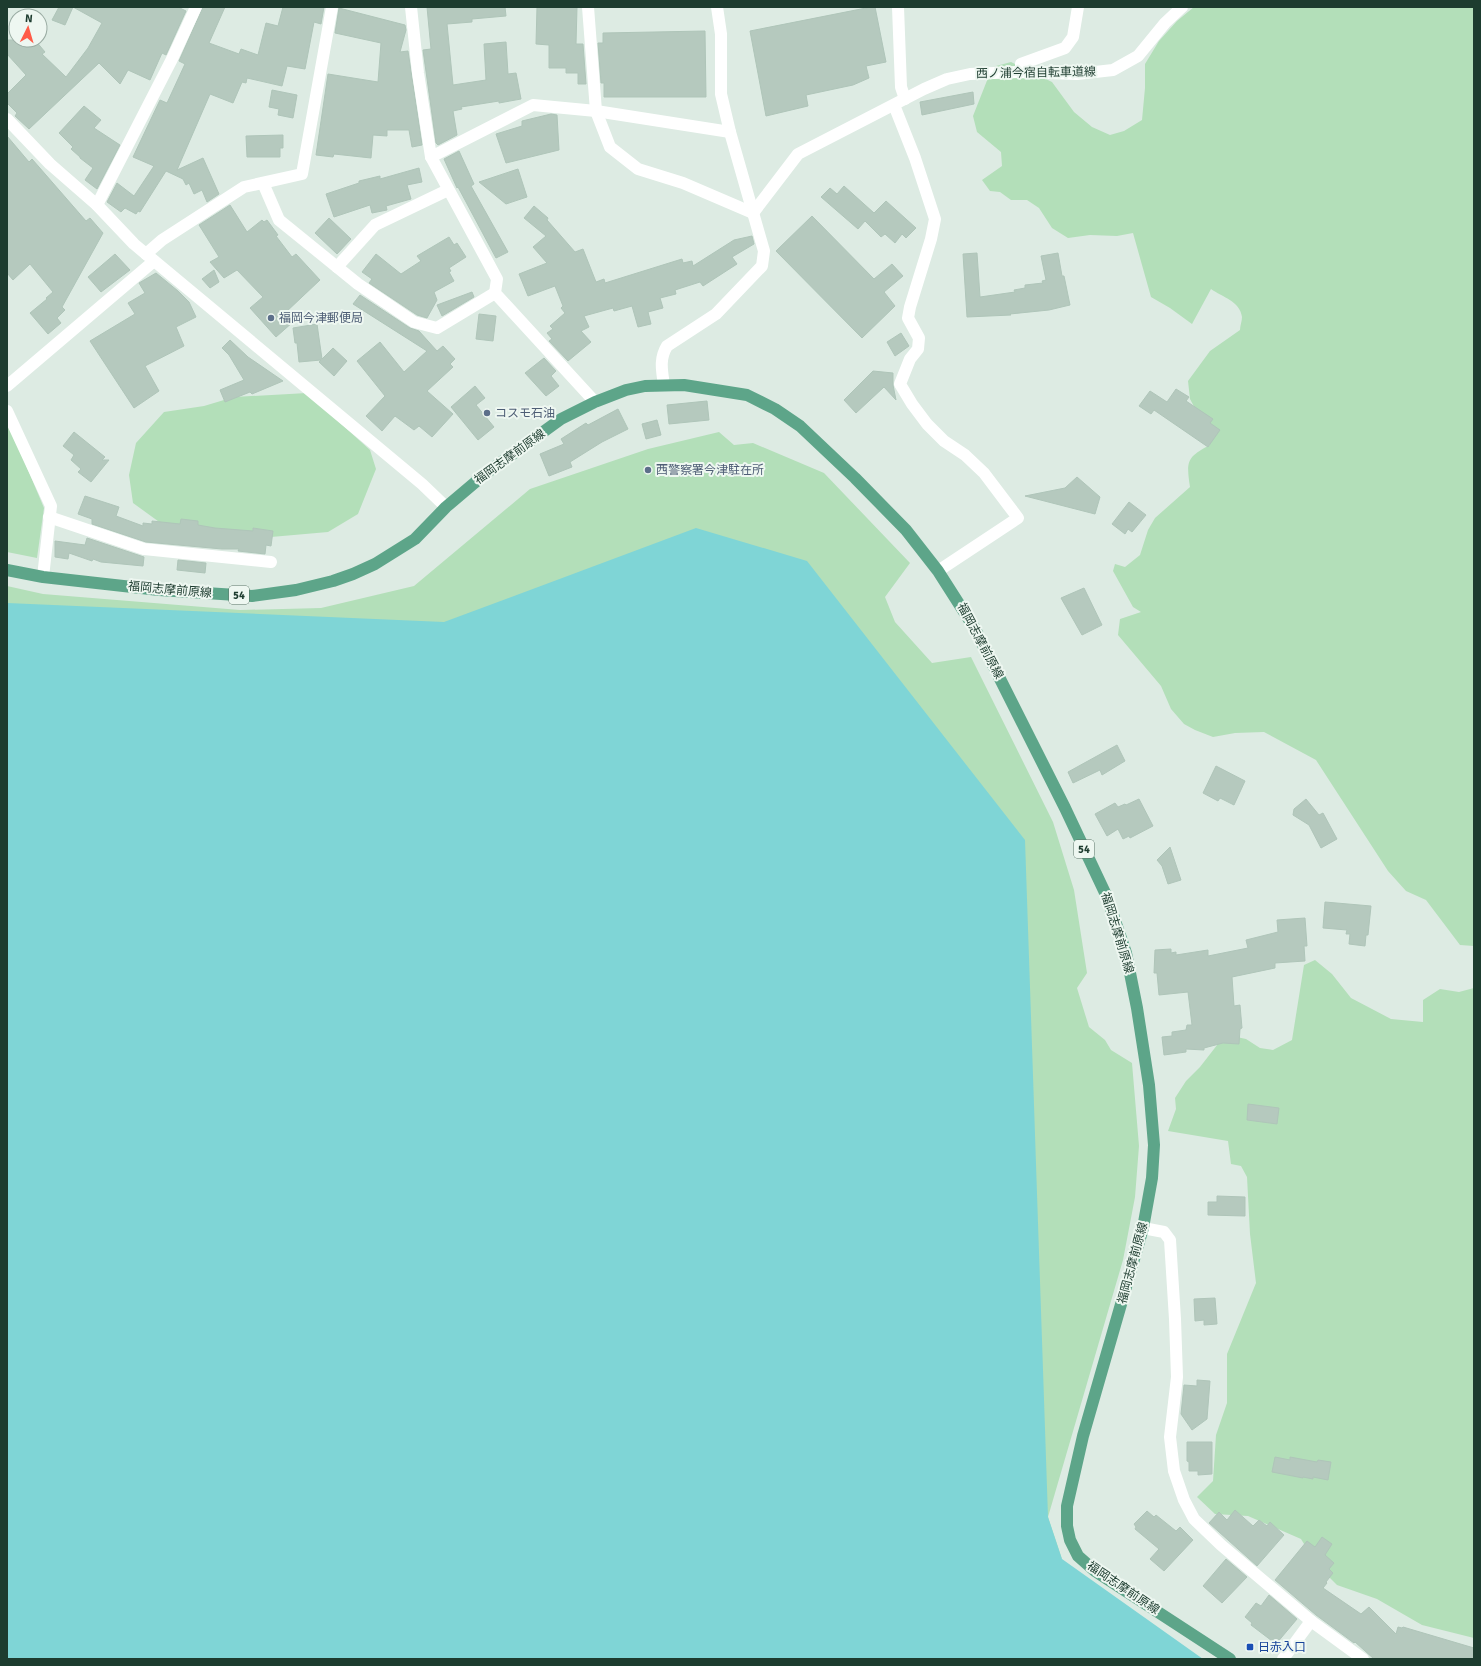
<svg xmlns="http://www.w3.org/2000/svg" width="1481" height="1666" viewBox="0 0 1481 1666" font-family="Signika,'Noto Sans JP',sans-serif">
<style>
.green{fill:#b3dfb9}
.water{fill:#7fd5d6}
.building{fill:#b5c9be;stroke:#afc5b9}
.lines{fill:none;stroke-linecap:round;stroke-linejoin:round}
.street{stroke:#fff;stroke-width:12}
.secondary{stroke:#fff;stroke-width:12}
.primary{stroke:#5da589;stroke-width:12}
.service-dot{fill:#5c6f8a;stroke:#eef7f1;stroke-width:1.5}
.transit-dot{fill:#1a4fb4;stroke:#eef7f1;stroke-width:1.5}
.labels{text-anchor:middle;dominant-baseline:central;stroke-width:4;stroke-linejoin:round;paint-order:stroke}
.shield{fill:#eef7f1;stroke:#5c7469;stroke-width:1}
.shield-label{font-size:11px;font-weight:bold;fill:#1d3c2f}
.street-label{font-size:12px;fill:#1d3c2f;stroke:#eef7f1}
.service-label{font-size:12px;fill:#4e5e75;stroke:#eef7f1;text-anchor:start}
.transit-label{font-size:12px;fill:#164399;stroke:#eef7f1;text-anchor:start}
</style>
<rect width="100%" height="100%" fill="#ddebe3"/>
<g class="green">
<path d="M1194 7H1474V946L1460 945 1426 900 1406 891 1388 871 1316 760 1264 732 1235 733 1213 737 1195 730 1184 724 1171 709 1161 686 1118 635 1120 619 1141 612 1133 607 1113 571 1115 564 1125 567 1140 555 1148 530 1155 518 1190 487C1186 461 1187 457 1210 445L1206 429 1190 399 1188 381 1210 351 1240 330C1240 326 1242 321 1242 317 1240 301 1222 297 1211 289L1192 324 1170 308 1151 297 1133 233 1117 236 1090 235 1068 238 1052 228 1039 208 1027 200H1011L1000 192 990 191 982 180 1002 166 1001 152 977 132 973 116 988 78 996 66 1011 62 1052 82 1074 112 1092 127 1110 135 1124 131 1142 120 1145 88V64L1159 41 1177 21Z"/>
<path d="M307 393 370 450 376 469 358 514 328 532 271 537 162 524 133 503 129 475 136 443 164 412 204 406 234 397Z"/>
<path d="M7 420 44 508 37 558 7 552Z"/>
<path d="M719 432 734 445 753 443 824 473 910 563 885 597 895 622 932 663 971 657 1053 822 1074 890 1087 973 1077 988 1089 1027 1105 1040 1111 1050 1132 1063 1139 1146 1135 1197 1123 1260 1048 1517 1062 1559 7 896V586L43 594 240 610 321 608 414 586 530 489 648 449Z"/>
<path d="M1315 960 1332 974 1351 998 1391 1019 1423 1022V1000L1440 989 1459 992 1474 988V1638L1422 1625 1377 1599 1337 1585 1317 1565 1301 1539 1248 1516 1215 1514 1197 1497 1213 1481 1216 1435 1227 1403V1354L1256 1283 1250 1234 1247 1177 1241 1166 1231 1164 1228 1141 1168 1131 1176 1109 1175 1098 1186 1081 1200 1067 1221 1040 1232 1036 1246 1039 1260 1048 1273 1050 1292 1040 1304 965Z"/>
</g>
<path class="water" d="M696 528 807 561 1025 840 1048 1517 1062 1559 1203 1659H7V603L444 622Z"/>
<g class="building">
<path d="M59 7H178L186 11 166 55 162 53 150 80 128 70 120 84 99 63 29 129 15 116 17 113 7 103V94L26 75 7 54V40H35L45 52 42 54 66 77 88 48 102 23 73 7 65 25 52 20Z"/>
<path d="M203 7H225L209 43 239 54 241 49 258 55 266 23 278 26 283 7H324L321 24 314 22 305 69 287 66 282 86 247 78 246 83 242 82 233 103 210 94 177 170 203 158 219 194 207 202 202 190 194 194 189 183 186 185 183 179 166 171 140 212 138 211 136 214 125 208 121 212 107 202 117 183 134 196 154 166 133 157 160 100 167 103 185 64 179 61Z"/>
<path d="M427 7H505L506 16 472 19V22L447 24 453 85 486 80 484 44 506 42 508 74 516 73 521 99 499 103V101L461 107 462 109 453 111 457 135 438 145 436 143 423 50 431 49Z"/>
<path d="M537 7H577L576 44H583L586 84H578V73H566V68H549V45L536 44Z"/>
<path d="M871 7H875L886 62 866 66 869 78 853 85 806 95 808 106 766 116 750 31Z"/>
<path d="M339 8 405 25 406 30 400 52 408 51 422 145 412 147 409 130H387V136L373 135 371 158 334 154 333 157 316 155 328 74 378 82 381 43 335 33Z"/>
<path d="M705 31 706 97H604V83H601L598 43H603V33Z"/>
<path d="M272 90 297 95 293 118 278 115 279 109 269 107Z"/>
<path d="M973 92 974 104 922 115 920 102Z"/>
<path d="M84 106 101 120 94 128 120 145 97 189 85 180 93 168 80 158V157L71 149 73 147 59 133Z"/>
<path d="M551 114 557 115 559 150 506 163 496 134 522 126V121Z"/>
<path d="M283 135V148H280V157H247L246 136Z"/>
<path d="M7 136 29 162 32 159 86 221 90 218 103 233 62 307 65 310 57 318 61 323 48 334 30 313 47 299 46 298 53 292 30 264 13 280 7 273Z"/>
<path d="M459 151 474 184 471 186 508 252 496 258 458 187 457 188 444 159Z"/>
<path d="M419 168 422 182 407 185 411 199 386 206 387 210 372 213 370 205 334 217 326 194 359 183V181L380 176V179Z"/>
<path d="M518 169 527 197 506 204 479 182Z"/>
<path d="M844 186 874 213 886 201 916 228 906 238 902 234 895 243 885 234 881 237 865 221 858 229 821 197 830 188 837 194Z"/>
<path d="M230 205 247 232 262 220 264 222 267 220 278 235 276 236 292 257 296 254 320 280 285 313 293 322 276 337 250 308 263 297 237 270 224 278 210 262 219 257 199 225Z"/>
<path d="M534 206 548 218 547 220 575 252 583 249 596 282 604 279 605 283 682 259 683 263 692 261 693 266 734 240 752 236 754 244 732 257 737 264 703 286 700 282 675 290 676 294 660 298 663 308 648 312 651 324 638 327 632 306 614 311 613 308 584 316 589 327 581 331 591 342 568 361 549 341 552 339 547 333 553 329 550 326 565 313 561 308 563 306 555 286 528 296 519 274 547 263 533 247 546 236 524 218Z"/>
<path d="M812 216 874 279 892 264 903 276 884 292 895 306 862 338 776 251Z"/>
<path d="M329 218 351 239 337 254 315 233Z"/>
<path d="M449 237 454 245 457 243 466 257 449 268 451 271 449 272 454 281 434 292 437 300 427 318 417 315 369 283 372 279 362 272 376 254 401 274 421 261 417 256Z"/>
<path d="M977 253 980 297 1015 292 1014 290 1025 288V285L1043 283 1042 281 1046 280 1041 256 1058 253 1062 276H1064L1070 305 1049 310 1010 314 1011 315 967 317 963 254Z"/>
<path d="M115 254 130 270 101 292 88 277Z"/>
<path d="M214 270 219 282 210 288 202 279Z"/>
<path d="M156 273 178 291 189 302 196 317 176 327 184 346 145 366 159 391 134 408 90 341 135 314 128 303 145 293 139 283Z"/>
<path d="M472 292 474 297 442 316 437 305Z"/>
<path d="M360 295 410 328 419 331 437 351 443 346 455 359 450 364 453 367 427 391 453 414 432 437 419 426 414 430 395 416 382 431 366 416 385 396 357 361 380 342 404 372 427 351 353 304Z"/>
<path d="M479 314 496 316 493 341 476 339Z"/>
<path d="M317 324 322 359 333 348 347 361 334 376 319 362 321 360 299 362 297 343H295L293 328Z"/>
<path d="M901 333 909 346 895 356 887 342Z"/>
<path d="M230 340 248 357 283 381 252 394 250 392 225 402 220 390 244 380 229 355 222 348Z"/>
<path d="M544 358 556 371 551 376 559 386 546 396 525 373Z"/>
<path d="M873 371 893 373V385L896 400 884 387 856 413 844 400Z"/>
<path d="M475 386 485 398 476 405 494 427 478 440 451 407Z"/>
<path d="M1176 389 1189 397 1186 401 1213 419 1210 423 1220 430 1208 447 1154 410 1151 414 1139 406 1150 391 1167 402Z"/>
<path d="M707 401 709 420 669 424 667 405Z"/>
<path d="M618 409 628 429 602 442 570 462 572 467 549 476 540 454 564 444 561 439 586 423 588 425Z"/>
<path d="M657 420 661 435 646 439 642 424Z"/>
<path d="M74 432 105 457 102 460H109L91 482 78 472 81 469 71 460 74 455 63 446Z"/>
<path d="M1077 477 1100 497 1095 514 1025 496 1065 488Z"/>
<path d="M85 496 119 507 116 516 143 526V523L152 524V521L180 524 181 519 198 521V525L215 528 253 531V528L273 531 271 546 266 545 265 554 238 551 239 549H222L146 542 92 524V519L78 514Z"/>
<path d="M1129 502 1146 515 1132 532 1128 529 1125 534 1112 524Z"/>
<path d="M87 538 144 557 143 566 101 562 93 559 92 561 69 553 68 559 55 557V541L85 545Z"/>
<path d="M178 560 206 563 205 573 177 570Z"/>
<path d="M1084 588 1102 625 1082 635 1061 598Z"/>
<path d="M1117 745 1125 761 1102 775 1100 770 1073 783 1068 772Z"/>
<path d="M1216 766 1245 781 1234 805 1220 798 1218 801 1203 793Z"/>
<path d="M1139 799 1153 826 1130 838 1129 836 1123 839 1118 829 1107 836 1095 814 1115 803 1118 807 1125 804 1126 805Z"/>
<path d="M1306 799 1319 815 1323 813 1337 839 1321 848 1309 825 1293 815 1294 809Z"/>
<path d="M1170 847 1181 880 1168 884 1162 866 1157 860Z"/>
<path d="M1325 902 1371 906 1368 935H1366L1365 946 1349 944 1350 934H1346L1347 930 1323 928Z"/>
<path d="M1305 918 1307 946H1304L1305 961 1275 963V968L1232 977 1234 1006 1240 1005 1242 1028 1240 1029 1239 1044 1223 1043 1204 1048V1050L1186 1049V1052L1164 1055 1162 1037 1172 1036V1032L1186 1030 1187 1025H1192L1188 992 1159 995 1157 973H1154L1155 950 1171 949V953L1176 952V955L1208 950V956L1248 948 1246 940 1278 932 1277 920Z"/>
<path d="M1248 1104 1279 1108 1277 1124 1247 1120Z"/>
<path d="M1217 1196 1245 1197V1216L1208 1215V1202H1217Z"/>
<path d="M1215 1298 1217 1324 1204 1325V1320L1195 1321 1194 1299Z"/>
<path d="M1197 1380 1210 1381 1207 1419 1192 1430 1181 1414 1184 1385 1197 1386Z"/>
<path d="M1187 1442H1212V1474L1198 1475V1471H1189V1462L1187 1461Z"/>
<path d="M1275 1457 1290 1460V1457L1317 1462 1318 1460 1331 1462 1328 1480 1313 1477V1479L1303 1477V1478L1272 1472Z"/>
<path d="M1235 1510 1253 1526 1259 1520 1267 1526 1270 1522 1284 1535 1257 1566 1209 1523 1219 1512 1227 1520Z"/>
<path d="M1147 1511 1154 1517 1156 1515 1176 1531 1180 1527 1193 1540 1164 1571 1150 1559 1159 1549 1135 1529 1136 1527 1134 1524Z"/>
<path d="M1322 1537 1332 1544 1325 1555 1334 1563 1329 1569 1333 1573 1326 1582 1327 1583 1323 1588 1361 1614 1369 1607 1396 1634 1398 1627 1402 1628 1403 1627 1474 1648V1659H1374L1355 1642 1354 1643 1316 1615 1275 1580 1307 1541 1315 1547Z"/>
<path d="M1226 1559 1247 1577 1222 1603 1203 1586Z"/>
<path d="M1269 1595 1297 1619 1276 1644 1251 1625 1252 1623 1245 1617 1256 1603 1261 1606Z"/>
</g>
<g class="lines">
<g class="street">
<path d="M411 7 418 73 431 157 497 279 495 293 595 402"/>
<path d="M588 7 596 111 610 147 638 169 683 183 753 213 798 154 924 89 947 79 970 74 1021 72 1077 74 1113 70 1138 56 1165 23 1182 7"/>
<path d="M898 7 901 87 905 99"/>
<path d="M1021 72V64L1065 48 1073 37 1078 7"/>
<path d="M894 105 915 158 935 219 931 239 910 307 908 318 919 338 918 349 910 359 900 384 912 404 927 424 944 441 965 455 984 473 1018 518 938 571"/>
<path d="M431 157 533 105 596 111 730 132"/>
<path d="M263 183 279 220 358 284 414 322 437 328 495 293"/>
<path d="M97 205 172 59 196 7"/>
<path d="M146 254 162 240 244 187 302 174 332 7"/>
<path d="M337 267 375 225 448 190"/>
<path d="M664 385C662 371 659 359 667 346L716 314 762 266 764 251 730 132 721 94V34L717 7"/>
<path d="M7 386 154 261"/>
<path d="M7 411 51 506 43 577"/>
<path d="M49 517 144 549 271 562"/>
<path d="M1143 1228 1164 1232 1170 1240 1175 1319 1177 1377 1170 1437 1174 1471 1184 1500 1194 1519 1221 1545 1311 1621 1363 1659"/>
<path d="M1283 1659 1311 1621"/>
</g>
<path class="secondary" d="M7 119 50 164 97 205 134 244 422 484 446 507"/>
<path class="primary" d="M7 570 43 577 159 590 252 596 296 590 333 581 353 574 375 564 415 539 446 507 485 474 561 419 595 402 626 390 645 386 684 385 747 395 775 409 800 426 855 478 906 530 938 571 975 629 1065 808 1107 897 1126 953 1137 1008 1149 1085 1154 1145 1152 1178 1143 1228 1083 1436 1067 1506V1526L1070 1540 1078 1556 1095 1571 1230 1659"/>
</g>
<g class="service-dot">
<circle cx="271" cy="318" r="4"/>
<circle cx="487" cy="413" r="4"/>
<circle cx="648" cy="470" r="4"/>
</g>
<rect class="transit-dot" x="1246" y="1643" width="8" height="8" rx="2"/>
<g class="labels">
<g class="shield">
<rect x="229" y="586" width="20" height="18" rx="3"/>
<rect x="1074" y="840" width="20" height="18" rx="3"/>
</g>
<g class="shield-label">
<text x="239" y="595">54</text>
<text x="1084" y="849">54</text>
</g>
<g class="street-label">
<text transform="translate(1036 73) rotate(-1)">西ノ浦今宿自転車道線</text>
<text transform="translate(510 457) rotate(-36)">福岡志摩前原線</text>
<text transform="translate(170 590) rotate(5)">福岡志摩前原線</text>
<text transform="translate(980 641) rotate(62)">福岡志摩前原線</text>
<text transform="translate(1117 933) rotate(73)">福岡志摩前原線</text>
<text transform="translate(1133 1263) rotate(-75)">福岡志摩前原線</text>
<text transform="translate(1123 1588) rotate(34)">福岡志摩前原線</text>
</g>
<g class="service-label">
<text x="279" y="318">福岡今津郵便局</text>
<text x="495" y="413">コスモ石油</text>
<text x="656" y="470">西警察署今津駐在所</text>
</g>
<g class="transit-label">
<text x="1258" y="1647">日赤入口</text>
</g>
</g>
<rect width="1481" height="1666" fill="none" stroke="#1d3c2f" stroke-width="16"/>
<g transform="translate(28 28) rotate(5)"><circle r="19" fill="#eef7f1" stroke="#9aaca3"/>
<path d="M0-3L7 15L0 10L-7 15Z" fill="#ff5b47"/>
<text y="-6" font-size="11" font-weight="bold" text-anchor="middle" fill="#1d3c2f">N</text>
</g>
</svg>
